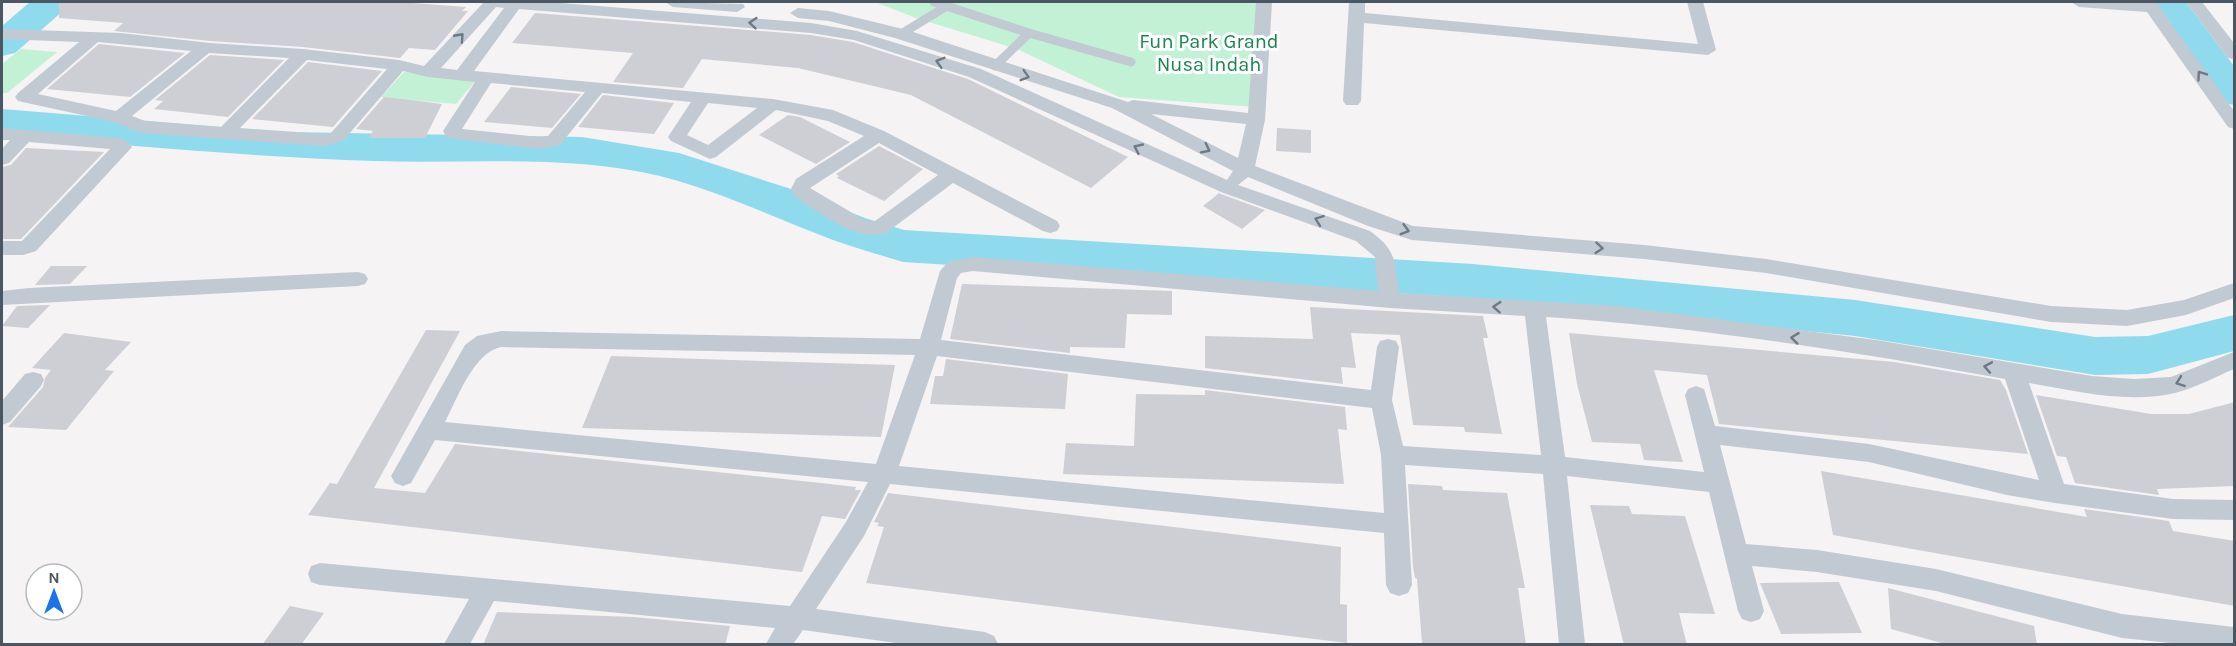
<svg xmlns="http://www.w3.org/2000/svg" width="2236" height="646" viewBox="0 0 2236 646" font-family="Karla,sans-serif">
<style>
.green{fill:#c3f1d5}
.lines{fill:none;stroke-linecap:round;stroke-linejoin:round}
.river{fill:#90daee;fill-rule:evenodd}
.building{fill:#cdcfd5}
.service{stroke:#c1cad2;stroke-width:9}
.minor{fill:#c1cad2;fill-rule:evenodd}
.oneway{stroke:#6e7983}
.labels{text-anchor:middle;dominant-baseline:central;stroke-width:6;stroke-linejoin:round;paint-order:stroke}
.park-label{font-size:20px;fill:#17864f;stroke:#fff}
</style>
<rect width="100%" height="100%" fill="#f5f3f3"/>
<g class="green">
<path d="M875 2H1269L1256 107 1119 97 1017 49 916 18Z"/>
<path d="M21 49 57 52 7 93H2V64Z"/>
<path d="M404 72 477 79 456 104 381 97Z"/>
</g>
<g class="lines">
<g class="river">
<path d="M30 2H69L64 10 15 53 2 56V26Z"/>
<path d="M2150 2H2186L2234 66V105L2220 102Z"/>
<path d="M2 109 285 132 582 137 679 153 788 188 865 218 904 230 1473 264 1855 300 2095 337 2148 336 2234 315V351L2148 374 2095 375 1855 336 1473 298 903 262C880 255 856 248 833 240 775 218 719 191 660 176 567 154 469 164 375 161 250 157 126 145 2 135Z"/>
</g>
</g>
<g class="building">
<path d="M59 2H399L466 7 462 11H468L435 50 409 48 400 58 303 47 210 41 114 31 123 23 59 18Z"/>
<path d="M535 13 811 35 853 42 968 79 1128 157 1091 188 911 95 798 68 702 59 683 88 613 82 633 53 512 43Z"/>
<path d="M99 44 185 53 130 97 47 89Z"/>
<path d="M210 55 284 60 228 117 154 109 163 101 155 100Z"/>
<path d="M308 62 382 71 333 127 252 119Z"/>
<path d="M511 87 581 94 552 128 484 122Z"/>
<path d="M603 95 674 103 654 134 578 127Z"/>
<path d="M384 97 412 100 442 104 425 138H368L373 131 356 129Z"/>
<path d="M788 115 800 117 850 142 816 164 759 135Z"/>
<path d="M1277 128 1311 130V153L1276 151Z"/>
<path d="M879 146 923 169 884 201 837 178 839 176 836 174Z"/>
<path d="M26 148 104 152 21 239H2V167L11 165Z"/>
<path d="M1218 194V193L1265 210 1242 229 1203 206Z"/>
<path d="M51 266H87L70 284 35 285Z"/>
<path d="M962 284 1172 291V315L1127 314 1125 348 1070 347V353L950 339Z"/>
<path d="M50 305 28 328 2 326 17 306Z"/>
<path d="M1310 307 1483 316 1488 338H1483L1502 434 1465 432 1464 427 1413 425 1400 335 1351 333 1356 368 1341 367 1343 384 1205 368V336L1313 339Z"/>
<path d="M426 330 460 331 374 488 425 493 455 444 821 483 856 487 855 490H861L845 519 822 516 802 572 308 515 330 483 337 484Z"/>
<path d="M64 333 131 342 105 370 114 371 66 430 8 427 43 387 45 378 51 370 32 368Z"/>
<path d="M1569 333 1894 362 2000 380 2006 390 2028 454 1719 424 1707 375 1654 370 1683 462 1644 460 1640 444 1592 442 1577 384Z"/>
<path d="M611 356 762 361 895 365 881 437 582 428Z"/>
<path d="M946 359 1068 374 1065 409 930 404 935 376H943Z"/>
<path d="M1205 390 1345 407 1347 430 1338 429 1344 484 1063 474 1066 443 1134 446 1136 394 1205 395Z"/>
<path d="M2036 395 2151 414H2189L2235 402V486L2157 489 2159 495 2075 483 2066 457 2057 456Z"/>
<path d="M1821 471 2087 517 2084 509 2169 521 2173 531 2235 541V606L1833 535Z"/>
<path d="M1408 484 1442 486 1443 490 1507 493 1525 588H1518L1526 645 1422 643 1417 579 1415 578 1413 567Z"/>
<path d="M888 493 1341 547 1340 604 1347 605V643L866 583 884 527 877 526 879 523 874 522Z"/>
<path d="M1590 505 1629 506 1632 514 1685 516 1715 614 1679 613 1687 645H1624Z"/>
<path d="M1839 582 1862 633 1781 634 1760 583Z"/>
<path d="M1888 588 2034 626 2037 645H1949L1891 629Z"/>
<path d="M290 606 324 613 301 645H262Z"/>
<path d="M497 612 634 617 730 626 725 645H483Z"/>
</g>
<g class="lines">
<g class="service">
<path d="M934 2 1029 33 1131 62"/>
<path d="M901 34 947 6"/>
<path d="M995 66 1029 33"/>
</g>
<g class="minor">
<path d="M484 2H548L811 23 857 31 981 69 1227 180 1233 171 1112 108 895 38 829 21 798 18 790 13 798 8 829 11 907 30 1128 102 1133 100 1248 113 1256 2H1272L1265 120 1255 166 1413 226 1644 245 1766 259 2051 306 2127 310 2184 300 2234 283V298L2186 315 2127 326 2051 322 1766 273 1644 259 1412 240 1368 226 1248 177 1238 185 1370 231C1398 251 1394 262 1399 293L1617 306 1876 340 2092 376 2134 379 2171 377 2234 352V369C2215 377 2195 388 2175 393 2128 404 2075 391 2029 383L2064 484 2173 499 2234 500V520L2173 519 2055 503 2007 495 1869 462 1720 445 1746 544 1817 550 1936 569 2122 614 2234 627V644H2180L2122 638 1936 591 1817 572 1752 566 1764 611 1760 619 1751 622 1742 619 1738 611 1709 492 1567 476 1585 644H1559L1543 474 1405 465 1412 585 1408 593 1399 596 1390 593 1386 585 1384 533 890 484 864 536 816 609 985 632 994 636 998 644H903L803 630 793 644H766L775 628 494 601 470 644H444L469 599 320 585 311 582 308 574 311 566 320 563 790 606 846 522 868 482 435 440 411 483 403 486 395 483 391 476 395 469 465 345 477 336 501 331 920 339 940 271 948 262 973 257 1378 291 1375 257 1356 241 1221 192 969 77 854 40 811 33 519 9 474 71 773 99 833 110 884 131 1057 221 1060 226 1057 231 1050 233 1043 231 953 183 886 233C854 242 822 213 796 198L791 189 796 179 864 136 828 121 776 110 716 157 710 159 671 141 668 137 691 102 602 93 560 145 539 149 447 138 443 131 475 82 428 77 403 71 343 141 324 146 142 133 114 122 18 101 15 97 18 93 79 42 2 39V29L121 33 210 43 303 49 399 60 424 66ZM496 7 504 8 457 70 441 68ZM98 42 191 51 116 111 38 94ZM209 53 289 58 221 127 145 121 132 116ZM307 60 387 69 331 133 324 134 240 128ZM491 83 585 92 548 136 539 137 462 129ZM708 103 757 108 708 145 687 135ZM1151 114 1246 124 1238 158ZM879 143 938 175 875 221H866L810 188ZM973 271 1390 308 1525 316 1541 455 1403 446 1392 400 1399 347 1396 341 1388 339 1380 341 1377 347 1371 390 941 340 957 278 961 273ZM1546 317C1700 327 1854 352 2005 379L2039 480 1869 444 1715 426 1704 389 1696 386 1688 389 1685 395 1704 472 1565 457ZM501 347 915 355 876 464 445 422C457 399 474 352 501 347ZM937 356 1372 408 1381 455 1384 513 899 466Z"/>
<path d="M665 2 743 4 745 7 737 12 673 7Z"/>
<path d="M1349 2H1365V13L1698 44 1687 2H1703L1716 50 1708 55 1364 23 1361 101 1358 105H1346L1343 101Z"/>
<path d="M2071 2H2156L2234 111V129L2228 127 2147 12 2079 7Z"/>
<path d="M2186 2H2202L2234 43V59L2228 58Z"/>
<path d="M2 128 119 138 125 140 132 147 36 251 23 255H2V241H22L110 149 29 142 9 163 2 165V149L10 140H2Z"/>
<path d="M358 272 365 274 368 279 365 284 358 286 2 305V291L29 288Z"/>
<path d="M33 372 41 374 44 380 41 386 10 422 2 425V401L25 374Z"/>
</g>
</g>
<defs><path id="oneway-chevron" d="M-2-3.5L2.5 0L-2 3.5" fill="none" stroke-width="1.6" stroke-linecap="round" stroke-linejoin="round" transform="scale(1.5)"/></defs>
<g class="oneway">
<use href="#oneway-chevron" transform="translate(753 23) rotate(-175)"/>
<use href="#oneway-chevron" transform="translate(460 37) rotate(-48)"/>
<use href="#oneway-chevron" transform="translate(940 62) rotate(-163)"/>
<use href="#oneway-chevron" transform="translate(2201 75) rotate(-125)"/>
<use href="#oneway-chevron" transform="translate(1025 76) rotate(17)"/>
<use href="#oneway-chevron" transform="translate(1138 148) rotate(-155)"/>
<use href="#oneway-chevron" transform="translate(1206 149) rotate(27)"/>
<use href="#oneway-chevron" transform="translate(1319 220) rotate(-160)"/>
<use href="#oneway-chevron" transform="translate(1405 230) rotate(16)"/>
<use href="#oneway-chevron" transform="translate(1599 248) rotate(5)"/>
<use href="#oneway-chevron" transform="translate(1497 307) rotate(-176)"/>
<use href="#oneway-chevron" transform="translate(1795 338) rotate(-173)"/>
<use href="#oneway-chevron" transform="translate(1988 367) rotate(-170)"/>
<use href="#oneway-chevron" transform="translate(2180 382) rotate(160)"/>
</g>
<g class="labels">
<g class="park-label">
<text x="1209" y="41">Fun Park Grand<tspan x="1209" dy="23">Nusa Indah</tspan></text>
</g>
</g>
<rect width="2236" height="646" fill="none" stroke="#4a5661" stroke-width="6"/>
<g transform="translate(54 592)"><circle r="28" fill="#ffffff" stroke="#b7bbc0" stroke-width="1.5"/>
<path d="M0-4.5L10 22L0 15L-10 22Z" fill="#1a73e8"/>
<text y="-9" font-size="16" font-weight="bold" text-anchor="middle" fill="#4a5661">N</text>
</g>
</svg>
